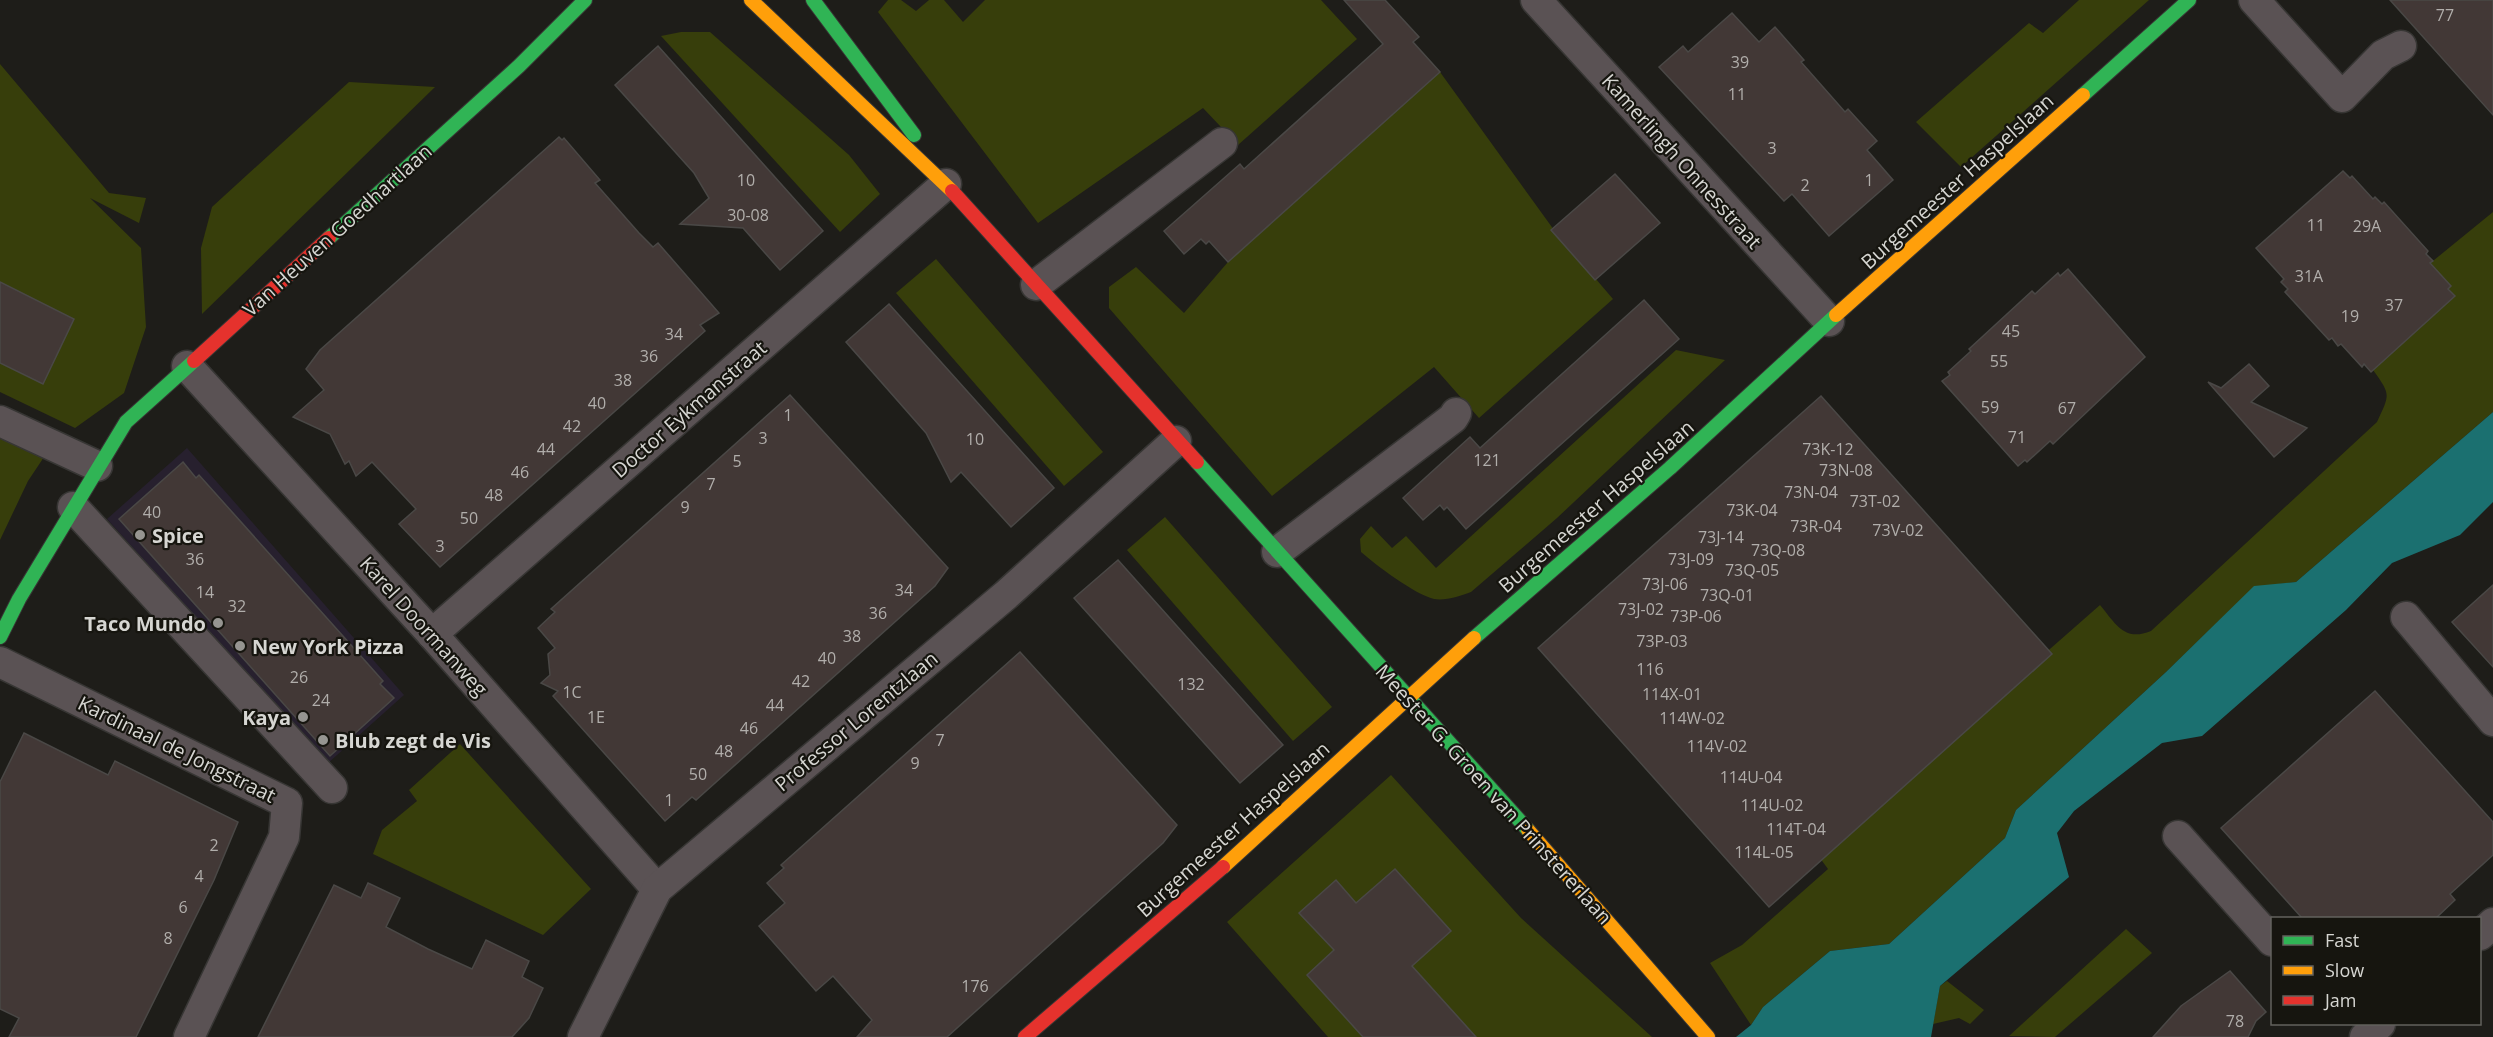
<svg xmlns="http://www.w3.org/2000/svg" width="2493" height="1037" viewBox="0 0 2493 1037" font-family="'Open Sans',sans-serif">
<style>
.commercial{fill:#27202e}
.green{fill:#373e0b}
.water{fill:#1b7070}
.building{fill:#423836;stroke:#4a4846;stroke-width:1.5}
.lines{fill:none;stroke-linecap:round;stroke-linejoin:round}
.street-casing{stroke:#373634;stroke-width:33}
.fast-casing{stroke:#373634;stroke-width:16}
.slow-casing{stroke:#373634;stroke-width:16}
.jam-casing{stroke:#373634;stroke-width:16}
.street{stroke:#5a5254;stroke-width:30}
.fast{stroke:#30b455;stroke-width:14}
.slow{stroke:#ff9f0a;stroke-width:14}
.jam{stroke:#e5322d;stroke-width:14}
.poi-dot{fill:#969591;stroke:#16150f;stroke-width:2}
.labels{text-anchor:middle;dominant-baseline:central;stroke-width:4.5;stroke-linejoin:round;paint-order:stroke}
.number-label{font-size:16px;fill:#b1aeab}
.street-label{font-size:20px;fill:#d6d6d2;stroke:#16150f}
.poi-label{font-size:20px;font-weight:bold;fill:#d6d6d2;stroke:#16150f;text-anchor:start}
</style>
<rect width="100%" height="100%" fill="#1e1d19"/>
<path class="commercial" d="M187 448 404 695 327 764 107 519Z"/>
<g class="green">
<path d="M888 0H901L916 11 929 0H944L963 22 985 0H1321L1357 39 1238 145 1203 108 1038 223 878 12Z"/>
<path d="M2079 0H2149L1961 167 1916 122 2029 23 2043 33Z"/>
<path d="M681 32H710L849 155 880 194 840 232 661 36Z"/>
<path d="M0 64 109 193 146 198 139 223 90 198 141 248 146 327 124 393 75 428 0 392Z"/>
<path d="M1440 72 1554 230 1613 299 1479 418 1434 367 1272 496 1109 308V287L1136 267 1184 313 1228 262Z"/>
<path d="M349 82 435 87 202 314 201 248 212 207Z"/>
<path d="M2493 212V412L2296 582 2254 587 2166 672 2016 810 2005 838 1889 944 1830 951 1763 1007 1751 1025 1710 963 1742 945 1828 869 1817 854 2100 605C2116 624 2124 642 2151 631L2377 422C2390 394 2391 395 2373 370L2455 296 2428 265Z"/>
<path d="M936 259 1103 452 1064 486 896 293Z"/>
<path d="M1676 350 1725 360 1557 518 1471 592C1461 596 1445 601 1434 599 1414 594 1376 565 1361 552L1360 539 1371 526 1392 548 1406 536 1436 568Z"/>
<path d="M0 429 48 451 28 481 0 540Z"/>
<path d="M1165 517 1332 707 1293 741 1127 550Z"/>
<path d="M460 744 591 889 543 935 373 854 382 830 417 801 409 790Z"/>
<path d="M1391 775 1521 918 1652 1037H1328L1227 922Z"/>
<path d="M2126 929 2152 953 2055 1037 2009 1036Z"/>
<path d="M1947 981 1984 1010 1970 1024 1959 1018 1933 1024 1940 986Z"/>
</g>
<path class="water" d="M2493 412V502L2460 535 2392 563 2346 610 2202 736 2162 743 2074 811 2057 833 2069 877 1940 986 1931 1037H1736L1751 1025 1763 1007 1830 951 1889 944 2005 838 2016 810 2166 672 2254 586 2296 582Z"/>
<g class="building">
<path d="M1344 0H1385L1419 37 1413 42 1440 72 1228 262 1209 241 1206 244 1201 239 1184 254 1164 231 1240 164 1244 169 1383 44Z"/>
<path d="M2390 0H2493V115Z"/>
<path d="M1732 13 1759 42 1775 27 1804 60 1801 62 1845 112 1848 109 1877 141 1867 150 1893 180 1829 236 1792 194 1784 201 1659 67 1683 46 1688 52Z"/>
<path d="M658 46 823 231 780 270 743 228 680 224 709 198 694 173 615 85Z"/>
<path d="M559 137 562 140 564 138 600 180 595 183 639 233 653 247 658 243 719 313 700 325 705 331 440 567 399 524 416 509 372 462 356 476 349 461 345 464 330 434 293 417 324 390 306 369 320 350Z"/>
<path d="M2343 171 2350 178 2352 176 2373 199 2375 197 2382 204 2384 202 2428 251 2426 254 2433 261 2430 263 2451 286 2448 289 2455 296 2371 372 2364 364 2362 367 2341 344 2338 346 2332 338 2329 340 2285 292 2288 289 2281 282 2284 279 2256 248Z"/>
<path d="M1615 174 1660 223 1595 280 1551 230Z"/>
<path d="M2068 269 2145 357 2053 444 2050 441 2027 462 2025 460 2018 466 1942 381 1950 375 1948 372 1971 351 1969 349 2032 291 2035 294 2058 273 2060 276Z"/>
<path d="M0 282 74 319 43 384 0 363Z"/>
<path d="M1644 300 1679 339 1466 529 1447 507 1444 510 1440 505 1423 520 1403 498 1470 437 1480 448Z"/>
<path d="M889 304 1054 488 1011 527 961 472 951 482 926 433 846 342Z"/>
<path d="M2249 364 2269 386 2251 402 2307 428 2274 457 2208 382 2221 388Z"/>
<path d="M790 395 948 568 935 586 696 800 692 797 665 821 553 696 558 691 541 683 550 675 548 654 555 648 538 628 555 612 551 609Z"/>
<path d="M1821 396 2052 654 1769 907 1538 648Z"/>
<path d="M183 462 196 478 199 475 351 645 383 681 380 684 394 698 330 756 119 519Z"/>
<path d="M1118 560 1283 745 1240 783 1074 598Z"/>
<path d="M2493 585V667L2452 622Z"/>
<path d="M1020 652 1177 825 1163 843 947 1037H857L872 1020 833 976 816 991 759 926 785 903 767 883 784 868 781 865Z"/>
<path d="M2375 691 2493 822V855L2450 894 2455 900 2436 918H2302L2221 828Z"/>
<path d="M24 733 108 775 115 761 238 822 214 880 136 1037H9L19 1018 0 1009V782Z"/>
<path d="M1395 869 1451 931 1412 966 1476 1037H1363L1307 975 1334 950 1299 913 1336 880 1356 903Z"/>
<path d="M368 883 400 898 386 927 428 949 472 969 486 940 529 961 522 977 543 988 529 1018 512 1037H258L334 885 361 898Z"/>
<path d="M2230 971 2266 1012 2256 1021 2248 1037H2153L2181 1006Z"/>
</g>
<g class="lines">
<defs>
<g id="street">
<path d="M1536 0 1829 321"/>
<path d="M2254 0 2342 97 2383 55 2401 46"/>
<path d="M1036 285 1222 143"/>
<path d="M187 366 432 634 657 889"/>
<path d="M0 421 97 466"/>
<path d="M73 507 332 788"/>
<path d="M1277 552 1453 418 1456 413"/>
<path d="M2406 617 2493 721"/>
<path d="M432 634 946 184"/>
<path d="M0 662 287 803 284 837 189 1037"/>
<path d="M2178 836 2272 941"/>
<path d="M2480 935 2493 923"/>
<path d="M583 1037 657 889 1006 595 1176 441"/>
<path d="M2365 1037 2380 1024"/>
</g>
<g id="fast">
<path d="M813 0 914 135"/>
<path d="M2083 95 2189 0"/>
<path d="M329 238 519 66 585 0"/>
<path d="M1197 462 1528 830"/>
<path d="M0 637 19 599 126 422 194 361"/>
<path d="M1474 638 1670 468 1836 315"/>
</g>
<g id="slow">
<path d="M751 0 952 191"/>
<path d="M1836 315 2083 95"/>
<path d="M1528 830 1708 1037"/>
<path d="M1223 867 1474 638"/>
</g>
<g id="jam">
<path d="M952 191 1197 462"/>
<path d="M194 361 329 238"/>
<path d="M1025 1037 1223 867"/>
</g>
</defs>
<use href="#street" class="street-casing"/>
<use href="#fast" class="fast-casing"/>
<use href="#slow" class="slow-casing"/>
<use href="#jam" class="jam-casing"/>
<use href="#street" class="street"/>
<use href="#fast" class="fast"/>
<use href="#slow" class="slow"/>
<use href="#jam" class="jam"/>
</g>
<g class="poi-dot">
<circle cx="140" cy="535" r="6"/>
<circle cx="218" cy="623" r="6"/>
<circle cx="240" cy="646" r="6"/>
<circle cx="303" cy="717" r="6"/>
<circle cx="323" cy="740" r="6"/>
</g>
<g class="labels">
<g class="number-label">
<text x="2445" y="15">77</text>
<text x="1740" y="62">39</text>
<text x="1737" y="94">11</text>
<text x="1772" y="148">3</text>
<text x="746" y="180">10</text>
<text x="1869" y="180">1</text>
<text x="1805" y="185">2</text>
<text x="748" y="215">30-08</text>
<text x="2316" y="225">11</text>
<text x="2367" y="226">29A</text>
<text x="2309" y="276">31A</text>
<text x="2394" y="305">37</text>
<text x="2350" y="316">19</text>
<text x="2011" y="331">45</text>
<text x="674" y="334">34</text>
<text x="649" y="356">36</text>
<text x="1999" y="361">55</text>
<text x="623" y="380">38</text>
<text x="597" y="403">40</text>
<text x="1990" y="407">59</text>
<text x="2067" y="408">67</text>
<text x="788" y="415">1</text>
<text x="572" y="426">42</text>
<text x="2017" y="437">71</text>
<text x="763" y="438">3</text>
<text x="975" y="439">10</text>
<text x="546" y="449">44</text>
<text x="1828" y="449">73K-12</text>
<text x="1487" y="460">121</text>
<text x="737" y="461">5</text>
<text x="1846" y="470">73N-08</text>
<text x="520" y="472">46</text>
<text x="711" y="484">7</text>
<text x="1811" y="492">73N-04</text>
<text x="494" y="495">48</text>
<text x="1875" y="501">73T-02</text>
<text x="685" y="507">9</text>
<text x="1752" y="510">73K-04</text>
<text x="152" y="512">40</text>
<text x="469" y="518">50</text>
<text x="1816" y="526">73R-04</text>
<text x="1898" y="530">73V-02</text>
<text x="1721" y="537">73J-14</text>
<text x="440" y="546">3</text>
<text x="1778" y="550">73Q-08</text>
<text x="195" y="559">36</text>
<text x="1691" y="559">73J-09</text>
<text x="1752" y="570">73Q-05</text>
<text x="1665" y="584">73J-06</text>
<text x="904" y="590">34</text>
<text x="205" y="592">14</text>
<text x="1727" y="595">73Q-01</text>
<text x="237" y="606">32</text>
<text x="1641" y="609">73J-02</text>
<text x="878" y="613">36</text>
<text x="1696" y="616">73P-06</text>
<text x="852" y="636">38</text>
<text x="1662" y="641">73P-03</text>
<text x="827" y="658">40</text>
<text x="1650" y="669">116</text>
<text x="299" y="677">26</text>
<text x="801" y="681">42</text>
<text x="1191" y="684">132</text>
<text x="572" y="692">1C</text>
<text x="1672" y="694">114X-01</text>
<text x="321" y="700">24</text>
<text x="775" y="705">44</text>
<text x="596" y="717">1E</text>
<text x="1692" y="718">114W-02</text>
<text x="749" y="728">46</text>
<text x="940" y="740">7</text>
<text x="1717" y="746">114V-02</text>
<text x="724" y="751">48</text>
<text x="915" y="763">9</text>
<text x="698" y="774">50</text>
<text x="1751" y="777">114U-04</text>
<text x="669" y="800">1</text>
<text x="1772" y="805">114U-02</text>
<text x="1796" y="829">114T-04</text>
<text x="214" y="845">2</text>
<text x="1764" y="852">114L-05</text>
<text x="199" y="876">4</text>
<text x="183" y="907">6</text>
<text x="168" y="938">8</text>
<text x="975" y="986">176</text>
<text x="2235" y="1021">78</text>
</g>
<g class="street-label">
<text transform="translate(1682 161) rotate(48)">Kamerlingh Onnesstraat</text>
<text transform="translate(1957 181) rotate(-42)">Burgemeester Haspelslaan</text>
<text transform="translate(337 230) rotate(-42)">Van Heuven Goedhartlaan</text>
<text transform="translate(689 409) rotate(-41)">Doctor Eykmanstraat</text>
<text transform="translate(1596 506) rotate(-41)">Burgemeester Haspelslaan</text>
<text transform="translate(424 626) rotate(48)">Karel Doormanweg</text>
<text transform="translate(856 721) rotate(-40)">Professor Lorentzlaan</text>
<text transform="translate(177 749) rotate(26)">Kardinaal de Jongstraat</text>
<text transform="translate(1494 794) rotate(48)">Meester G. Groen van Prinstererlaan</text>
<text transform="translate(1233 829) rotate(-42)">Burgemeester Haspelslaan</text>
</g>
<g class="poi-label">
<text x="152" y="535">Spice</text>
<text x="206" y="623" text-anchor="end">Taco Mundo</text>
<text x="252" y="646">New York Pizza</text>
<text x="291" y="717" text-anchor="end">Kaya</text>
<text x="335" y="740">Blub zegt de Vis</text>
</g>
</g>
<rect x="2271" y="917" width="210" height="108" fill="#16150f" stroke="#63625d" stroke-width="1.5"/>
<rect x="2283" y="936" width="30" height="9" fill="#30b455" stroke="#63625d" stroke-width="1.5"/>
<text x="2325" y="947" font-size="18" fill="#d6d6d2">Fast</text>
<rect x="2283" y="966" width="30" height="9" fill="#ff9f0a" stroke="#63625d" stroke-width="1.5"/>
<text x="2325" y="977" font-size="18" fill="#d6d6d2">Slow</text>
<rect x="2283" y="996" width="30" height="9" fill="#e5322d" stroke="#63625d" stroke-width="1.5"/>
<text x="2325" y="1007" font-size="18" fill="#d6d6d2">Jam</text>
</svg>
